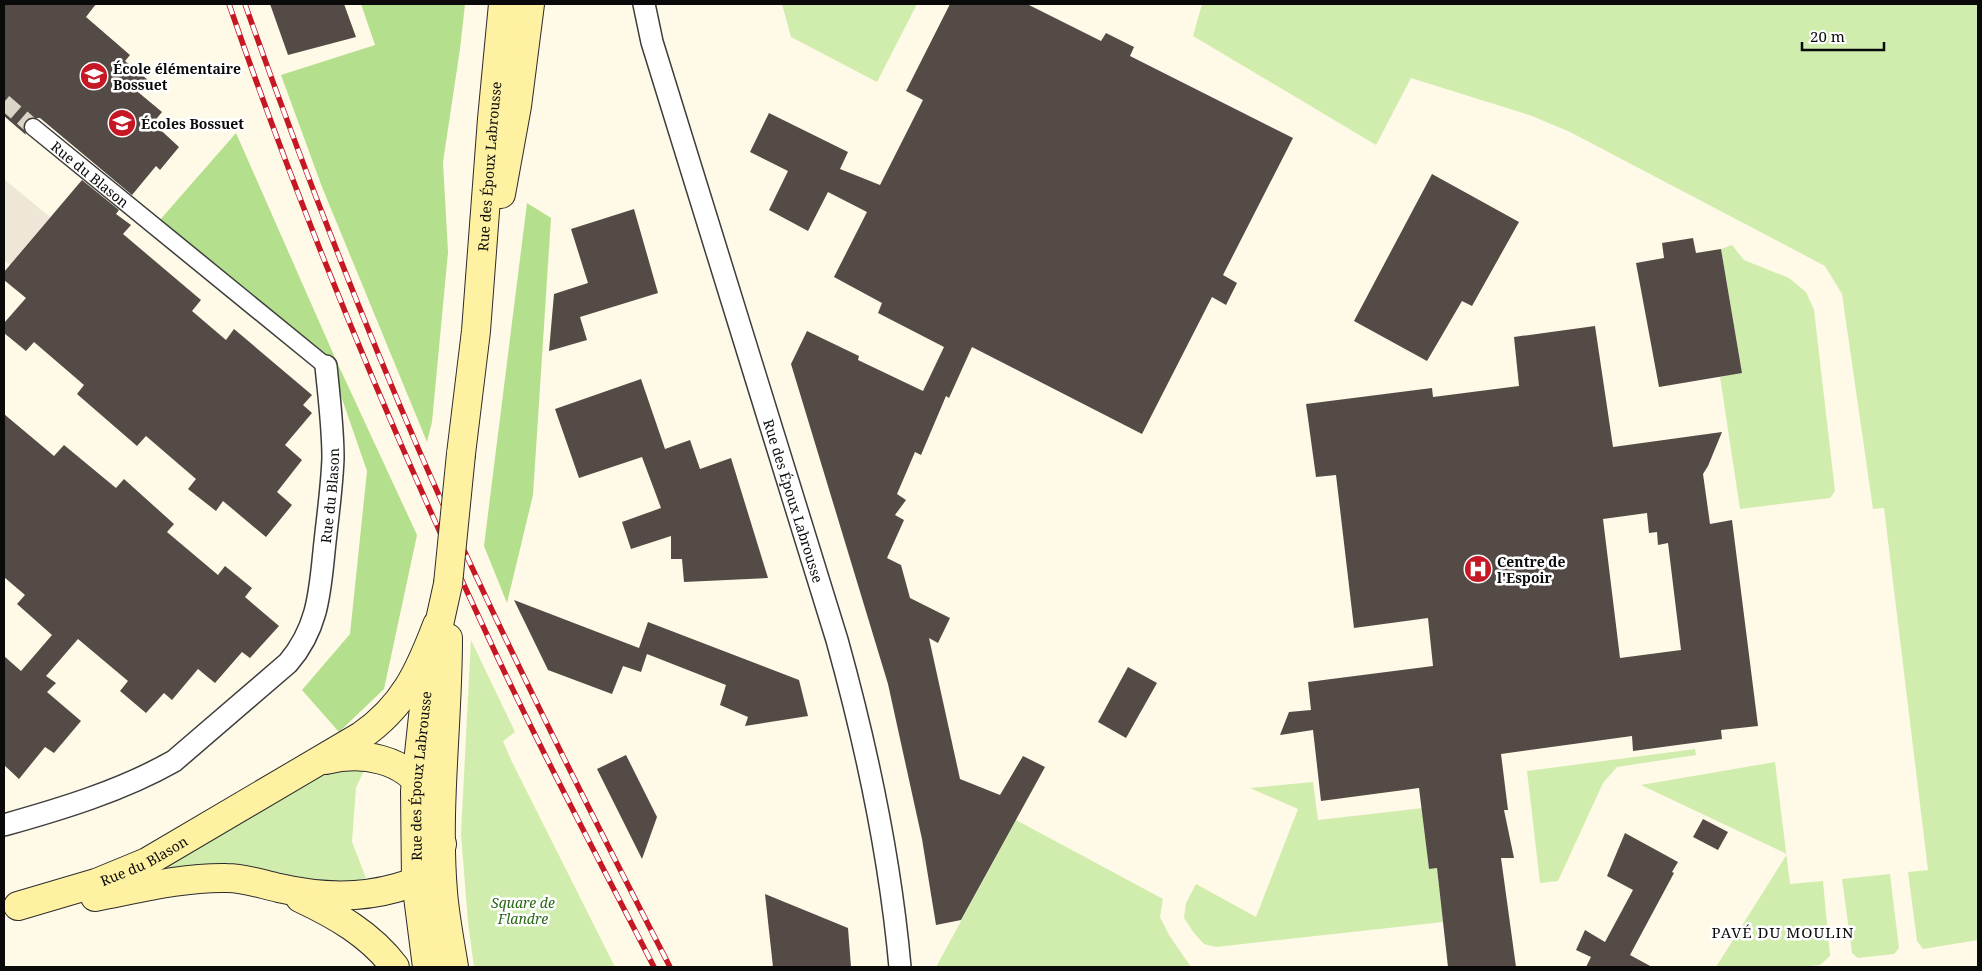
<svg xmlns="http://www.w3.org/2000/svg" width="1982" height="971" viewBox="0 0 1982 971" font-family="'Noto Serif',serif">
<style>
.green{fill:#d1edae}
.forest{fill:#b4df8c}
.plaza{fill:#eee7d7}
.building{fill:#544b46;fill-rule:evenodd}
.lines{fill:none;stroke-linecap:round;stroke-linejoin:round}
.pedestrian-tunnel{stroke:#dad5c6;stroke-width:16;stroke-dasharray:16 8;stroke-linecap:butt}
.pedestrian-casing{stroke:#3d3d3d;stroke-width:19}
.minor-casing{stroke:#3d3d3d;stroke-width:24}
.secondary-casing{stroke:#2c2c2c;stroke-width:30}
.pedestrian{stroke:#fff;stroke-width:16}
.minor{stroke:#fff;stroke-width:21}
.secondary{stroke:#fff1a2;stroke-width:28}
.rail-casing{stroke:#c61725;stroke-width:5.5}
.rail{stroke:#fff;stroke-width:4;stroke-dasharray:11;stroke-linecap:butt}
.secondary-bridge-casing{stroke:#2c2c2c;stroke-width:30;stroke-linecap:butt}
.secondary-bridge{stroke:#fff1a2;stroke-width:28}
.labels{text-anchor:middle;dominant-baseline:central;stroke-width:5;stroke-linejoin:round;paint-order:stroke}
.poi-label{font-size:14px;font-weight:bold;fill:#0a0a0a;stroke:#fff;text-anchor:start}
.street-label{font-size:14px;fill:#0a0a0a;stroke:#fff}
.park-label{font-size:14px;font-style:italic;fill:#2a6716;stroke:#fff}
.neighbourhood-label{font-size:15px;letter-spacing:1px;fill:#0a0a0a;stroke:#fff}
</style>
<rect width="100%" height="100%" fill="#fff9e7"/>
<g class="green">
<path d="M782 4H917L877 82 791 37Z"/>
<path d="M1202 4H1978V940L1923 949 1917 941 1908 872 1928 870 1884 508 1873 509 1842 294 1825 266 1570 132 1532 116 1411 78 1376 145 1193 36Z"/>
<path d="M1732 245 1744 260 1789 278 1806 292 1814 310 1835 491 1830 498 1740 509 1720 377 1742 372 1721 249Z"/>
<path d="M471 640 515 732 503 741 512 762 615 967H474L468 922 461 834Z"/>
<path d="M1695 749 1696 755 1617 767 1603 783 1558 881 1540 883 1527 771Z"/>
<path d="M1775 762 1790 884 1823 881 1830 956 1820 965 1802 967H1716L1787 854 1641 785Z"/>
<path d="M365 768 356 788 352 842 366 878 352 882 325 883 252 867 209 864 170 871 167 864 323 771Z"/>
<path d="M1313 782 1318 820 1467 803 1423 820 1429 869 1437 868 1443 922 1216 947 1204 944 1194 933 1184 918 1186 903 1196 884 1256 917 1298 809 1250 788Z"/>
<path d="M1016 820 1163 899 1160 917 1169 935 1191 967H936Z"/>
<path d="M1890 874 1899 948 1894 954 1858 958 1852 953 1842 879Z"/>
</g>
<g class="forest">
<path d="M361 4H465L460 49 443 162 448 252 432 422 427 442 322 187 281 75 375 45Z"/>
<path d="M236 133 336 360 417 535 384 689 339 732 302 690 350 634 367 471 330 364 159 221Z"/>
<path d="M527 203 551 218 533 495 507 603 484 546Z"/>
</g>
<path class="plaza" d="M4 179 50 217 10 265 4 260Z"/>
<g class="building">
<path d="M4 4H96L86 17 130 55 125 61 148 80 138 92 162 112 153 123 179 147 160 170 156 166 132 195 40 118H30L26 120 23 126 26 135 4 116Z"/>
<path d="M270 4H344L356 37 288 55Z"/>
<path d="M950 4H1027L1101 41 1106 33 1134 47 1130 56 1293 138 1223 275 1237 283 1226 305 1212 297 1142 434 972 347 949 398 946 396 921 455 915 452 897 494 906 500 895 515 904 520 887 558 901 565 910 598 950 618 938 643 929 638 960 779 1000 795 1023 756 1045 767 961 920 936 925 922 839 888 684 791 364 807 331 859 356 858 360 923 391 944 347 878 313 882 303 834 277 867 212 828 192 808 231 769 210 788 171 750 152 769 113 848 152 840 169 880 185 923 100 906 91Z"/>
<path d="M1432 174 1519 222 1472 306 1462 301 1427 361 1354 321Z"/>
<path d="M82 180 119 210 116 214 131 225 123 234 201 300 192 311 226 340 234 329 312 395 303 405 312 413 285 445 302 460 277 492 292 505 266 537 223 501 216 511 188 489 196 479 146 436 137 446 77 394 84 385 34 342 26 351 4 333V323L26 298 4 280V272Z"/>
<path d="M634 209 658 293 580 317 587 340 549 351 554 294 588 283 571 229Z"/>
<path d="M1693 238 1696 253 1721 249 1742 373 1659 387 1636 263 1664 258 1662 243Z"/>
<path d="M1595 326 1613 447 1722 432 1708 466 1703 474 1710 524 1732 520 1758 726 1721 730 1722 739 1633 751 1632 736 1501 754 1508 810H1504L1514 858H1501L1516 967H1448L1437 868 1429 869 1419 788 1321 801 1313 730 1280 735 1289 712 1311 710 1308 682 1433 666 1428 618 1354 628 1336 475 1316 477 1306 404 1432 388 1433 397 1519 386 1514 337ZM1647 513 1649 533 1657 532 1658 545 1668 543 1681 650 1620 658 1603 519Z"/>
<path d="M641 379 665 449 690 440 700 469 731 458 768 578 684 582 682 559H671V536L631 549 622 522 661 508 642 457 579 478 555 409Z"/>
<path d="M4 414 54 456 64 445 116 488 124 479 174 524 167 532 218 575 225 566 252 588 245 597 279 626 250 658 242 652 215 683 198 669 172 700 164 693 146 713 120 691 128 681 78 639 46 676 56 683 47 692 81 721 54 753 45 747 19 779 4 765V656L21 671 52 635 17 604 25 595 4 577Z"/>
<path d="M514 600 639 648 648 622 799 680 808 716 745 726 748 717 720 705 726 685 647 654 641 672 623 666 612 694 548 670Z"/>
<path d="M1128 667 1157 683 1126 738 1098 722Z"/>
<path d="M626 755 657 817 642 859 597 769Z"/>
<path d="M1703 819 1728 832 1718 850 1693 837Z"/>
<path d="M1625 833 1678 862 1672 872 1674 873 1630 955 1652 967H1586L1591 957 1576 950 1585 930 1605 942 1633 890 1607 876Z"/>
<path d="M765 894 848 928 851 967H773Z"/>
</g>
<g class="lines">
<path class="pedestrian-tunnel" d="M4 102 33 127"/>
<defs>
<g id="pedestrian">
<path id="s1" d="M33 127 326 366"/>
</g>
<g id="minor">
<path id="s2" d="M644 4 652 42 837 640C867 748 890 856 900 967"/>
<path id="s3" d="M4 825C61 809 121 791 174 761L288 663C320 626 320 587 325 542 328 514 332 486 333 458 333 427 329 397 326 366"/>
</g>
<g id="secondary">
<path d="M501 194 517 106 530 4"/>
<path id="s4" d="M461 454 476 331 492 119 503 4"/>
<path d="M448 638C448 723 436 807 443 892 445 917 450 942 454 967"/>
<path d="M326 760C361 751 405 758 425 792"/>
<path d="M95 897C137 889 183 877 227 878 245 878 261 884 279 888 318 897 357 899 396 888 425 880 435 874 442 844"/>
<path d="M300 898C336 915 370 934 395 967"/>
<path id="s5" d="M18 906 96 883 147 862 361 736C404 706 419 672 437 625"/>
<path id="s6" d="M427 967 416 881 415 791 427 679 448 584"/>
</g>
</defs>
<use href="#pedestrian" class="pedestrian-casing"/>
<use href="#minor" class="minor-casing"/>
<use href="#secondary" class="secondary-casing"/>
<use href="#pedestrian" class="pedestrian"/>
<use href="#minor" class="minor"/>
<use href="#secondary" class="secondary"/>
<defs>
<g id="rail">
<path d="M229 4C302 216 388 423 483 626 536 742 596 854 654 967"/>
<path d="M245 4C298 154 355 302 418 448 495 624 582 796 670 967"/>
</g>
</defs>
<use href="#rail" class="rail-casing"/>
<use href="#rail" class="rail"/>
<defs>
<path id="secondary-bridge" d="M448 584 461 454"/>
</defs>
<use href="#secondary-bridge" class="secondary-bridge-casing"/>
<use href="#secondary-bridge" class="secondary-bridge"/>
</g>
<defs>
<symbol id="school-disc" viewBox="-11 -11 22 22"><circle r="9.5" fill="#c61725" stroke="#fff"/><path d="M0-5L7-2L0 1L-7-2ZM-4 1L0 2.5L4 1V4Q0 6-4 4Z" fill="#fff"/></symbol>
<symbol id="hospital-disc" viewBox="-11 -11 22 22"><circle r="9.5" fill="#c61725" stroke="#fff"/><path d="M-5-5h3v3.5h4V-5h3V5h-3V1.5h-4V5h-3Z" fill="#fff"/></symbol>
</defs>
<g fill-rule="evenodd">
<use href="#school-disc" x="78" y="60" width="32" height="32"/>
<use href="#school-disc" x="106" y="107" width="32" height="32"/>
<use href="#hospital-disc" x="1462" y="553" width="32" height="32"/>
</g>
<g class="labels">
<g class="poi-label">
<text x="113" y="68">École élémentaire<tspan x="113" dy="16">Bossuet</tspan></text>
<text x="141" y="123">Écoles Bossuet</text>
<text x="1497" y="561">Centre de<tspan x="1497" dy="16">l'Espoir</tspan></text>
</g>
<g class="street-label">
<text stroke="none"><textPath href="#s4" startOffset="289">Rue des Époux Labrousse</textPath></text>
<text stroke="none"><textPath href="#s1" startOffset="74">Rue du Blason</textPath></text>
<text stroke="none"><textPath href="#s3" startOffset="508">Rue du Blason</textPath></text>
<text stroke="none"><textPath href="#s2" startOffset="519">Rue des Époux Labrousse</textPath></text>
<text stroke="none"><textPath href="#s6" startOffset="192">Rue des Époux Labrousse</textPath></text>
<text stroke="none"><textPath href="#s5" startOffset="134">Rue du Blason</textPath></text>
</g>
<g class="park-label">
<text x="523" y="902">Square de<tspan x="523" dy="16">Flandre</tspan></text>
</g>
<g class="neighbourhood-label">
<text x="1783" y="932">PAVÉ DU MOULIN</text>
</g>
</g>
<rect width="1982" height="971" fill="none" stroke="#0a0a0a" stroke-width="10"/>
<path d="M1802 42v8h82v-8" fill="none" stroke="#0a0a0a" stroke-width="2.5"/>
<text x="1810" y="42" font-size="15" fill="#0a0a0a" stroke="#ffffff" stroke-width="4" paint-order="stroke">20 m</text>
</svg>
